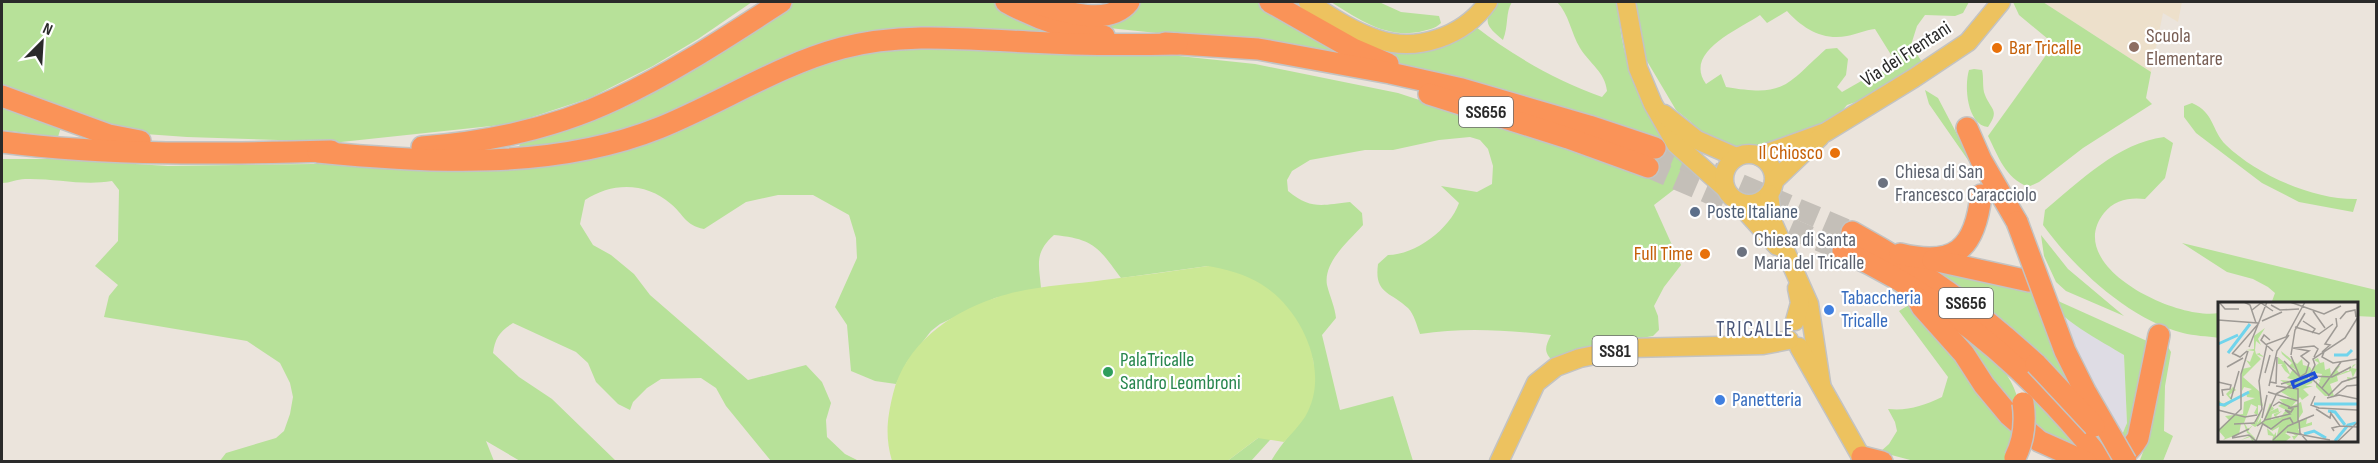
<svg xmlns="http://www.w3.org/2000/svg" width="2378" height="463" viewBox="0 0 2378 463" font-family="'Sofia Sans Condensed',sans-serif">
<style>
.industrial{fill:#dedce4}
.education{fill:#ede0cb}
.green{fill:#b7e199;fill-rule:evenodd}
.pitch{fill:#cbe895}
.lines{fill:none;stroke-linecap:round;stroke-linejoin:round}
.highway-tunnel{stroke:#c4bfb8;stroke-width:21;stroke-dasharray:21 10;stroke-linecap:butt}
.major-casing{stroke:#c3c3c3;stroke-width:21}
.highway-casing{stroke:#c3c3c3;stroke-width:24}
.major{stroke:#edc25f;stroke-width:18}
.highway{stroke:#fa9358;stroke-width:21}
.highway-bridge-casing{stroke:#c3c3c3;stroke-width:24;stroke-linecap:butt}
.highway-bridge{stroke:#fa9358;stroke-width:21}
.education-dot{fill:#8d6e63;stroke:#fff;stroke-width:2}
.food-dot{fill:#e8710a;stroke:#fff;stroke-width:2}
.worship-dot{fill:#6b7280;stroke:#fff;stroke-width:2}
.service-dot{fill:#5c6f8a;stroke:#fff;stroke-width:2}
.shop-dot{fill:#3f7fe0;stroke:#fff;stroke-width:2}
.leisure-dot{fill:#2e9e5b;stroke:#fff;stroke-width:2}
.labels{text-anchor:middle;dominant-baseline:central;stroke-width:4.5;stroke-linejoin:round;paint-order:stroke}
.shield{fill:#fff;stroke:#6a6a6a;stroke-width:1.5}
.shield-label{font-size:18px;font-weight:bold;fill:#2a2a2a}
.education-label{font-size:20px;fill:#785e54;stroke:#fff;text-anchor:start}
.food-label{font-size:20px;fill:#c56008;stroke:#fff;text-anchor:end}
.street-label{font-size:20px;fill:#2a2a2a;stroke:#fff}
.worship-label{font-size:20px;fill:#5b616d;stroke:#fff;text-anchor:start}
.service-label{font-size:20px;fill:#4e5e75;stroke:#fff;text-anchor:start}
.shop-label{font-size:20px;fill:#366cbe;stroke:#fff;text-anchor:start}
.leisure-label{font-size:20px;fill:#27864d;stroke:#fff;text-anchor:start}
.neighbourhood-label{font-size:21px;letter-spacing:1.5px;fill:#4b5779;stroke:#fff}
.inset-river{fill:none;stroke:#70d4ec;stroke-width:3}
.inset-road{fill:none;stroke:#9e9a95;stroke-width:1.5}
.view{fill:#1d4ed8;fill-opacity:0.15;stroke:#1d4ed8;stroke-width:3}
.inset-edge{fill:none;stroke:#2a2a2a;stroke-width:3}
</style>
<rect width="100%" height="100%" fill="#ebe4dc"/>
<path class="industrial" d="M2051 305 2087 332 2124 355 2127 423 2122 435 2115 431Z"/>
<path class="education" d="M2043 2H2182L2178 22 2163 13 2151 72Z"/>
<g class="green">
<path d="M2 2H752L698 39 653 66 590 98 511 124 341 142 187 137 117 132 2 88Z"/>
<path d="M792 2H993L1061 37 915 32 693 109 573 147H519L521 140C561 130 602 120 638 101 692 72 740 33 792 2Z"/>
<path d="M1136 2H1261L1340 51 1335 55 1224 40 1109 28 1080 19Z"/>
<path d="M1280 2H1298L1344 29 1379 45 1476 27C1513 56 1557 81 1602 97L1607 91C1605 72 1590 64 1580 48 1571 33 1569 14 1557 2H1619C1618 37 1629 78 1649 108 1663 129 1683 149 1699 169L1688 178 1694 190 1688 191 1676 188 1654 205 1681 265 1664 287 1654 306 1658 316 1659 330 1653 336 1612 343 1554 362C1543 352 1545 347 1551 335 1507 330 1463 327 1420 334 1417 326 1414 314 1408 308 1390 291 1374 294 1378 264L1388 255C1415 255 1450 229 1459 203L1441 186 1477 192 1492 184 1493 166 1488 149 1480 140 1470 137 1439 140 1393 150H1365L1310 160 1292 171 1287 180 1288 191C1311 210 1322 205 1350 202L1362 213 1363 225C1349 241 1323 262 1327 285 1330 297 1335 307 1336 318L1322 335 1340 410 1393 396 1413 461H1271C1298 418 1318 416 1313 359L1208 266 1121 278C1098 247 1094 239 1054 235 1034 253 1039 264 1041 288L995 298 940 324 931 331 907 362 896 384 875 381 851 371 847 325 835 307 857 258 856 238 849 215 813 195H778L746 202 704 229C685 225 684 215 671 204 646 182 612 182 585 200L580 224 593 245 611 255 634 274 650 295 748 380 806 365 822 382 831 403 826 420 827 437 845 454 859 461H771L726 406 716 388 701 378 661 379 647 388 633 402 630 410 618 404 596 382 588 363 576 352 513 323C500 331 495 338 493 353L519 377 552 399 616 461H520L486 441 494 461 219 462 226 453 276 438 284 431 290 414 293 397 290 383 280 363 247 341 104 317 109 296 118 285 95 266 118 241 119 190 112 181C82 186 55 178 25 179 17 179 10 183 2 183V159H53L168 166 545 161 804 66 902 44 1122 50 1255 64 1398 93 1459 113 1593 136 1655 158 1391 60Z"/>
<path d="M1331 2H1379L1401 12 1439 16 1441 23C1435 29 1427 30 1419 32 1385 38 1358 19 1331 2Z"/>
<path d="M1496 2H1512C1505 13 1509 25 1503 40 1485 25 1483 21 1496 2Z"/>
<path d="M1636 2H1969L1963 13 1955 16 1925 15 1917 26 1911 45 1922 62 1879 94 1847 105 1829 126 1756 153 1732 150 1694 131 1691 122 1676 110 1641 51ZM1787 11C1802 28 1823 41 1847 36 1857 34 1865 30 1875 29L1898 66 1870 76 1842 92 1837 87 1846 75 1848 59 1837 48 1826 49C1785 86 1785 97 1726 87L1721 74 1706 84C1683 52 1738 30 1760 15L1767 23Z"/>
<path d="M2013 2H2043L2151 72 2146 98 2152 104 2083 148 2039 182 2028 187C2005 177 1999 158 1988 136L2054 44 2019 15Z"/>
<path d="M1974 69 1982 70C1984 78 1982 88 1985 95 1991 110 2000 110 1988 127 1967 125 1964 86 1969 70Z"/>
<path d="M1925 90 1938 98 1959 138 1979 164 1975 170 1929 104Z"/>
<path d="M2 99 61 127 58 137 2 130Z"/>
<path d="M2192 103C2215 113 2211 130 2226 145 2257 175 2314 200 2357 199L2353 212 2299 202 2262 183 2196 133 2184 117V106Z"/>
<path d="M2164 137 2173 143 2165 178 2145 199C2130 197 2114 200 2104 213 2062 266 2177 321 2219 313V338C2207 336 2194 336 2183 333 2130 320 2074 268 2043 225L2045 210C2080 181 2118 143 2164 137Z"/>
<path d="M2041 235 2068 269 2124 316 2066 291 2056 282 2044 256Z"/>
<path d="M2182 243 2376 290V317L2356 316V304H2271L2275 293 2268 287 2253 279 2227 272Z"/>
<path d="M1931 266 2035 286 2079 394 2044 358 1933 274Z"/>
<path d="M2047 296 2147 341 2130 446 2122 435 2127 423 2124 355C2103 342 2056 318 2047 296Z"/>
<path d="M1915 301 2015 423 2009 462 1914 461 1880 452 1889 444 1897 431 1895 422 1888 409C1908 411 1923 406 1942 397L1948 377 1899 311Z"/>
<path d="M1963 333C1994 358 2022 379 2020 423L1958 336Z"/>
<path d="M2168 347 2171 352 2165 386 2164 431 2173 436 2163 461H2141L2140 460 2151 431 2162 350Z"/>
<path d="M2031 395 2092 456 2032 431Z"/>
<path d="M1280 429 1251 461 1226 462 1258 438Z"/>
</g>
<path class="pitch" d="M1208 266C1226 269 1245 274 1261 284 1301 308 1332 372 1305 417 1299 426 1291 434 1284 442L1258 438 1226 462 892 461C885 437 887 419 893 394 905 345 949 313 995 298 1029 286 1068 285 1104 280 1138 276 1173 271 1208 266Z"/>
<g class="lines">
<g class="highway-tunnel">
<path d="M1655 148 1852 232"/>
<path d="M1648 167 1843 251"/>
</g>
<defs>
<g id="major">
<path d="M1308 2C1330 16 1352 31 1377 39 1417 53 1464 36 1488 2"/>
<path d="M1626 2 1638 68 1653 104 1676 144 1725 188"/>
<path d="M1664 114 1697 140 1736 157"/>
<circle cx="1749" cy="179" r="25"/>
<path d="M1759 156 1826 132 1914 78 1968 42 2001 2"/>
<path d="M1774 181 1820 137"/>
<path d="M1769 194 1773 223 1809 304 1821 383"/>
<path d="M1738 203 1777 246"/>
<path d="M1795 321 1800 303 1797 288"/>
<path d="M1799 347 1864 462"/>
<path d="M1499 462 1536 383 1556 367 1580 358 1629 348 1763 345 1789 340"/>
</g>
<g id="highway">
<path d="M1006 2C1036 19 1070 30 1104 36"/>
<path d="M1270 2 1353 49 1388 64"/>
<path d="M1039 4C1064 12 1109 27 1129 2"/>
<path d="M1165 43 1258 49 1390 73 1462 89 1589 126 1655 148"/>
<path d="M1429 94 1568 138 1648 167"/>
<path d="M2 96 109 135 140 141"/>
<path d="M1967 128 1981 160 2017 222"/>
<path d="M2 142C110 156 222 154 331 151"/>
<path d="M422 147C489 142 555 128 616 99 674 72 728 36 781 2"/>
<path d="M318 152C429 163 554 170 659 128 721 103 778 65 842 48 903 32 966 39 1028 42 1078 45 1127 45 1177 44"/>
<path d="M1852 232C1923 271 1976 309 2036 364"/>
<path d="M1843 251C1946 298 2033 373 2103 462"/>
<path d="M1900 254C1954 267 1975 250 1981 195"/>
<path d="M1933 260 2029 281"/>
<path d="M1917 298 1922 307 1964 354 1984 385 2009 415 2039 441 2086 462"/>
<path d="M1862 457 1882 462"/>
<path d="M2111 462C2123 458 2132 448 2138 438L2159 335"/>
</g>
</defs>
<use href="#major" class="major-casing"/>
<use href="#highway" class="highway-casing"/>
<use href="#major" class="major"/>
<use href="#highway" class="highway"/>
<defs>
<g id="highway-bridge">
<path d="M2017 222 2065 351 2085 391 2126 462"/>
<path d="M2036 364 2094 426"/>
<path d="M2015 458C2024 440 2026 423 2023 403"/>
</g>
</defs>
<use href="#highway-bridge" class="highway-bridge-casing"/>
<use href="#highway-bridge" class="highway-bridge"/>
</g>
<circle class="education-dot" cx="2134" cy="47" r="6"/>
<g class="food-dot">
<circle cx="1997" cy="48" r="6"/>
<circle cx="1835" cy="153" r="6"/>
<circle cx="1705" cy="254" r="6"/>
</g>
<g class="worship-dot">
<circle cx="1883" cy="183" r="6"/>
<circle cx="1742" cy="252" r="6"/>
</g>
<circle class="service-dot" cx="1695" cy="212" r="6"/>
<g class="shop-dot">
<circle cx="1829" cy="310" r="6"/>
<circle cx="1720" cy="400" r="6"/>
</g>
<circle class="leisure-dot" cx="1108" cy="372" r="6"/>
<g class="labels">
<g class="shield">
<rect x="1459" y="97" width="54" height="30" rx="4.5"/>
<rect x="1939" y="288" width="54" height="30" rx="4.5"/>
<rect x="1592.5" y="336" width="45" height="30" rx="4.5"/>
</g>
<g class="shield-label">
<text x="1486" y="112">SS656</text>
<text x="1966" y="303">SS656</text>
<text x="1615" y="351">SS81</text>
</g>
<g class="education-label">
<text x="2146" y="36">Scuola<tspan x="2146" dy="23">Elementare</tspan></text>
</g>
<g class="food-label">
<text x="2009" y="48" text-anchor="start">Bar Tricalle</text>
<text x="1823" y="153">Il Chiosco</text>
<text x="1693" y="254">Full Time</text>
</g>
<g class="street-label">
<text transform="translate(1906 54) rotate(-33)">Via dei Frentani</text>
</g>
<g class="worship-label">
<text x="1895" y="172">Chiesa di San<tspan x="1895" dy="23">Francesco Caracciolo</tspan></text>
<text x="1754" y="240">Chiesa di Santa<tspan x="1754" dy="23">Maria del Tricalle</tspan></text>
</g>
<g class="service-label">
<text x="1707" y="212">Poste Italiane</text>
</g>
<g class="shop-label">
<text x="1841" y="298">Tabaccheria<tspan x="1841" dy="23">Tricalle</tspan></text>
<text x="1732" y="400">Panetteria</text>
</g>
<g class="leisure-label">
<text x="1120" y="360">PalaTricalle<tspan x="1120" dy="23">Sandro Leombroni</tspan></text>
</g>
<g class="neighbourhood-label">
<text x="1755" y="329">TRICALLE</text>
</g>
</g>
<g transform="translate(2218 302)">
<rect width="140" height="140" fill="#ebe4dc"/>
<path d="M47 26 40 37 43 43 38 39 37 48 38 52 42 51V52L45 54V55L38 52 43 57 25 75 42 90 45 104 40 103V112L43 111 39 122 43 116V121L46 118 52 101 56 107 51 110 60 106 61 110 54 112 53 118 59 116 56 114V112L64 109 58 114 62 116 68 108 60 104 65 101 61 97H75L63 90 57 93 71 84 62 78 72 79 76 78 69 76 72 73 67 69 63 63 65 62H60V55L67 61 72 72 75 67 80 69 71 64 74 61 64 52 63 49 79 62 84 57 85 63 92 65 96 73 94 67 101 61 96 58 100 56 102 61 106 60 107 68 112 66 113 73 118 65 121 64H122L119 68 122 72 128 69H135H131L132 63 133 67 135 63 138 62 134 66 139 67 135 75 139 76 130 79 129 75 135 76 133 69 119 74 120 79 112 82 116 94H107L98 85V78L100 83 102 79 98 76 102 78 104 72 98 71 97 77 92 74 88 78H95L94 81 87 84H95L85 87 91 93 84 98 82 95 74 104 83 100 85 110 79 119 89 117 88 122 94 120V123L80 127 82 131 76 138 74 134H78L72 130 67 131 73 135 68 139H54L55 134 50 133 49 126 56 133 58 130V137L61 125 54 129 52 125 43 122 37 125 31 121 27 122 30 127 35 123 30 129 37 136 35 139H41H34L32 135 23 138 33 133 29 131 26 122H23L21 132 5 138 7 136 0 128 11 118 7 114 25 112 26 100 37 96 29 95 28 90 7 105 0 103V98L5 102 13 98 8 92 15 85 18 88 11 93 15 98 34 87 26 85 24 89V67L33 65 28 58 32 60 36 49 28 48 36 47V34ZM33 102 39 105 36 111 41 114 35 121H26Z" fill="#b7e199" fill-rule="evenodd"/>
<path class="inset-river" d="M0 42 20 33M10 51 32 22M116 53H129L134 48M0 102 6 103 31 90M96 102H140M110 109 117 110 127 123M86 132 96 129 108 136M117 139 130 123 138 121"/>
<path class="inset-road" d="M1 0 7 7H21M26 0 32 3 38 21M72 0 106 12 123 4M53 3 62 8 81 7M34 8 43 1 55 9M95 9 107 26M122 17 128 10 137 8 138 15M0 18 40 21M44 19 64 10M85 19 97 27 94 31M77 25 101 32 115 22M52 38 46 33 43 38 55 49M31 45 49 0M75 46 91 49 83 54 91 61 88 71M76 46 96 44 100 47 96 55M104 50 112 43 107 42 119 24 118 16M106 50 104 55 115 61 140 57M14 51 22 55 29 49M14 52 41 21M73 53 77 28 87 11M73 54 82 75H90M66 59 82 75 88 71M9 65 25 56M47 71 52 53M93 74 114 75 133 65M91 75 97 63 95 57 127 36 140 15M92 75 111 93M0 80 13 83 12 87 4 88 5 94M52 80 58 81 59 55M63 82 81 77M51 84 59 49 71 33M58 84 80 87V119M104 86 123 60M50 90 80 99M58 92 77 81M97 94 93 103 101 106M110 94 124 80 139 75M115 95 129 84 140 83M109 96 121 93 140 97M13 97 21 69M55 104 61 100 72 105M100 106 139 108M98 107 112 116 113 111M0 108 27 115 39 113M112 110 122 124 114 126 116 129M44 116 49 93M47 118 72 112 67 108 73 110 75 107 70 106 80 104M81 119 82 131 89 139M37 120 44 107 41 79 49 42 68 35 87 0M16 122 37 121M45 122 53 127 65 118 72 116 75 121M39 124 46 119 58 93M122 124 140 125M0 129 23 107V72L30 49M69 130 112 138M14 135 31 127M14 136 31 133 38 139M55 138 70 124 96 113M38 139 45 121M120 139 140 120"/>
<path class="view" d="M96 71 98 75 76 85 74 80Z"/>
<rect width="140" height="140" class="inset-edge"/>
</g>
<rect width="2378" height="463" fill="none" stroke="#2a2a2a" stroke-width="6"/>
<g transform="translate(42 42) rotate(24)" stroke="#ffffff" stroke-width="4.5" paint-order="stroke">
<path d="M0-4.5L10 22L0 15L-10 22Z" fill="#2a2a2a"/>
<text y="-9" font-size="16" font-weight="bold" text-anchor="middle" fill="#2a2a2a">N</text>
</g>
</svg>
